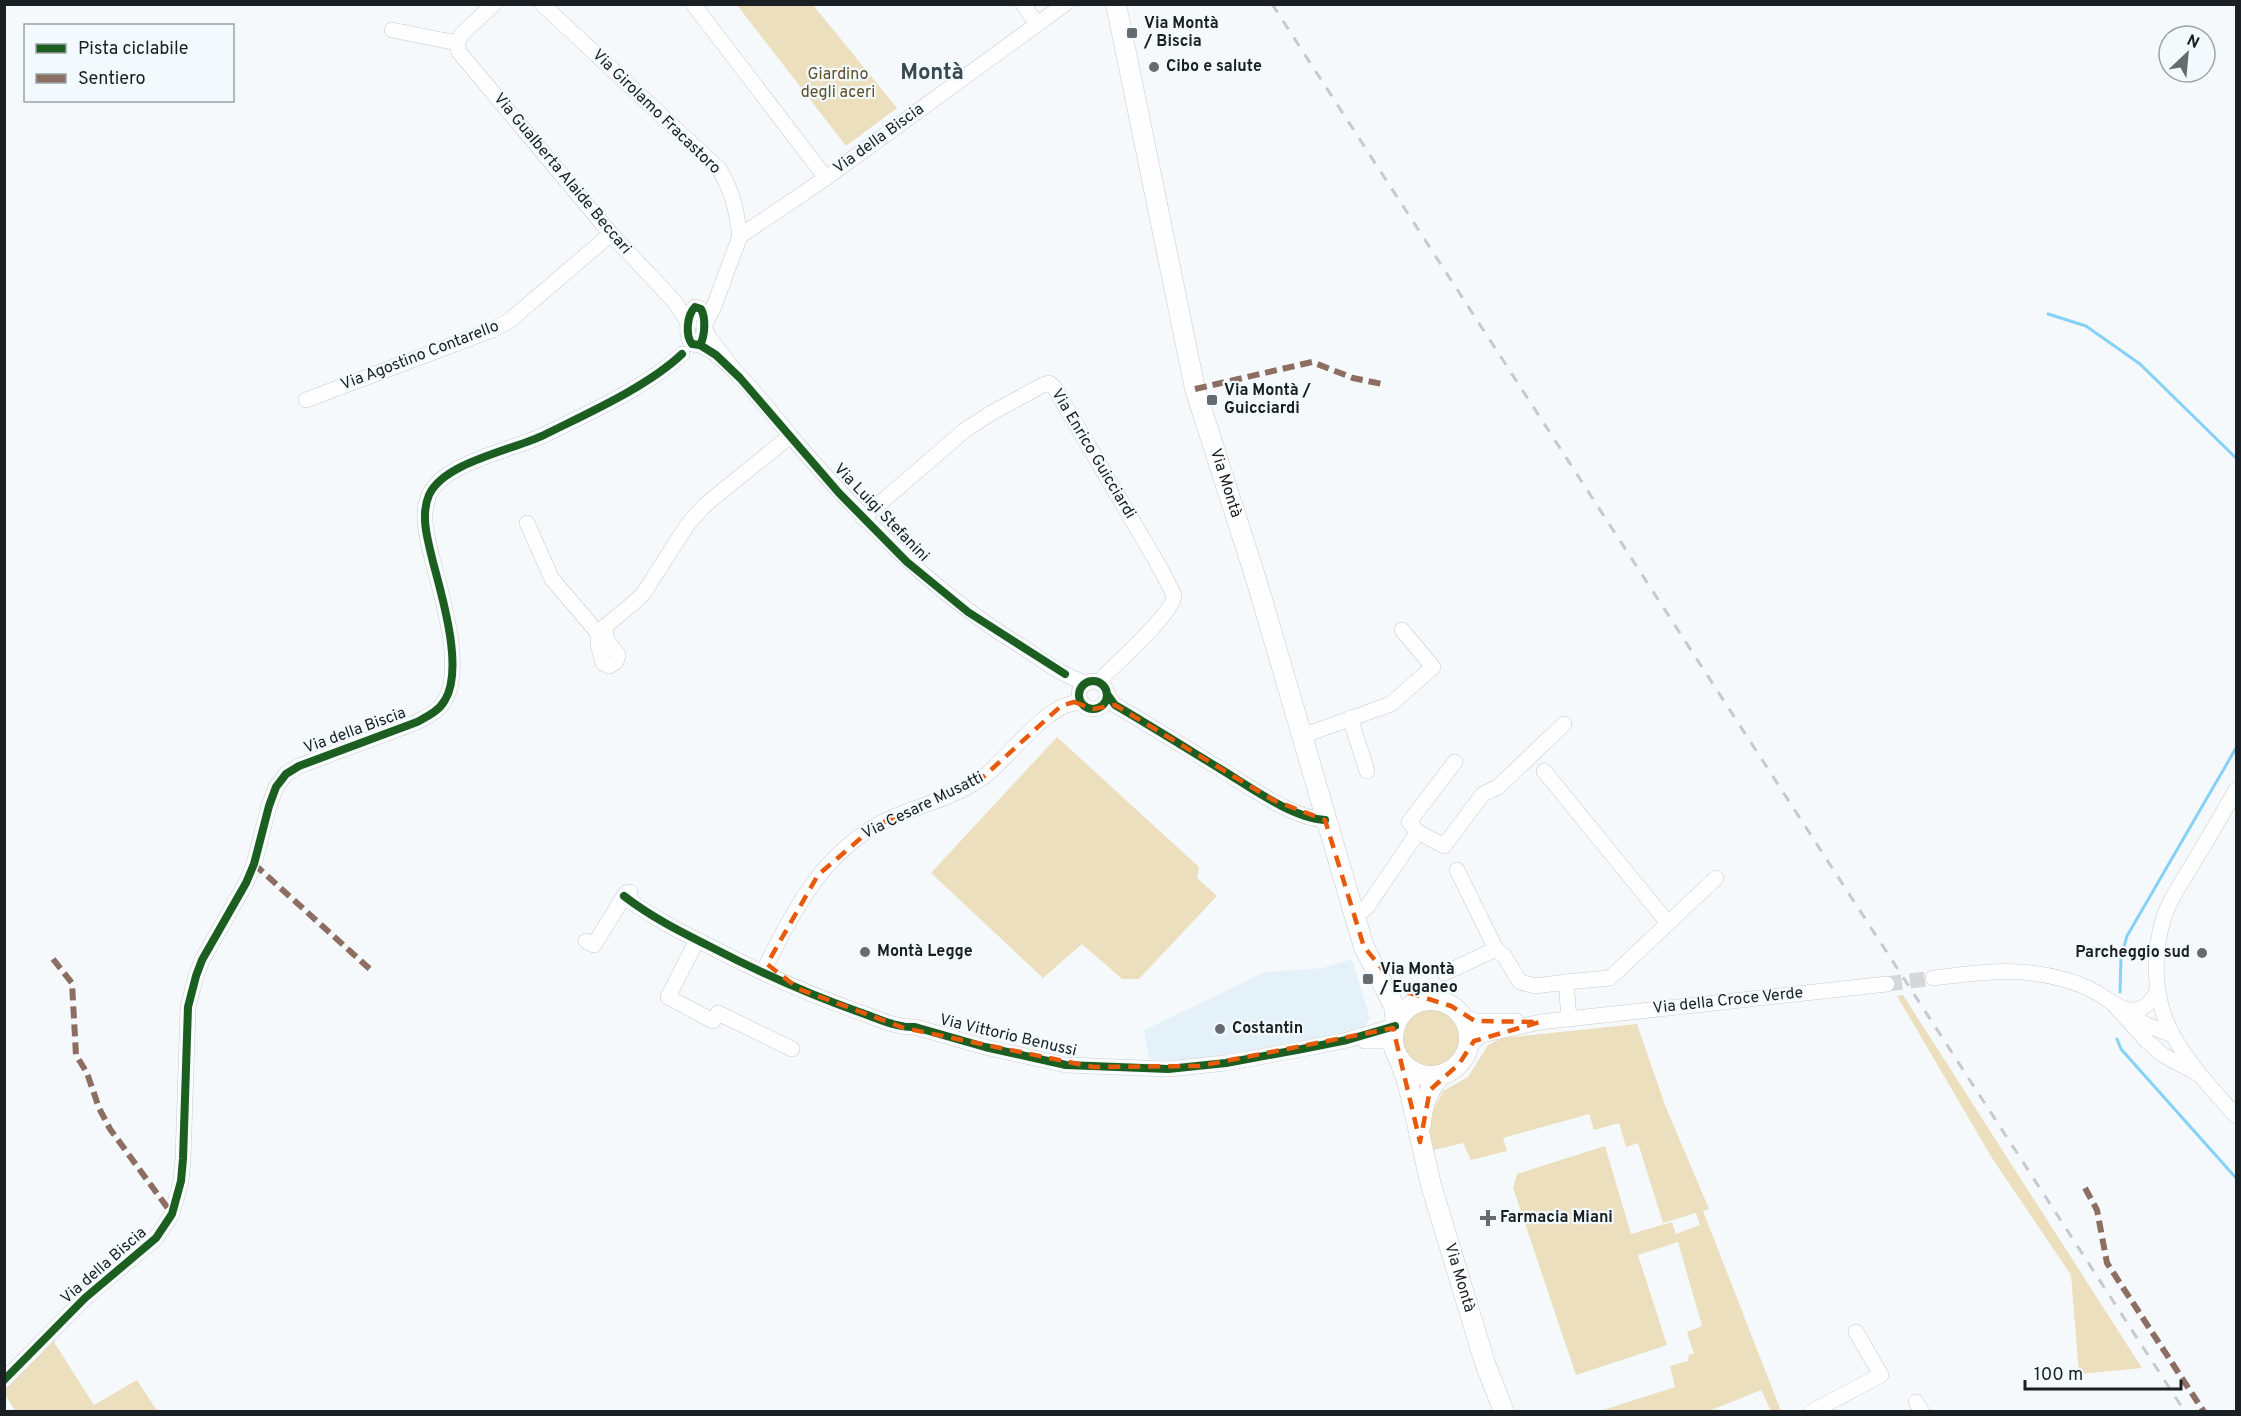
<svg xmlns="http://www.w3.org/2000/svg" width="2241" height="1416" viewBox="0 0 2241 1416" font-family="Overpass,sans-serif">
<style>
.built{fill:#e5f1f9}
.green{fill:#ecdfbd}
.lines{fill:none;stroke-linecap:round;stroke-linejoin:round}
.stream{stroke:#85d1f8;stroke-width:3}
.minor-tunnel{stroke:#d5d8db;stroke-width:15;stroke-dasharray:15 8;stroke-linecap:butt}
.minor-casing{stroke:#c6cbce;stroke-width:16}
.major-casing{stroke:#c6cbce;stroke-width:21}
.minor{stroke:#fefefe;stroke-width:15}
.major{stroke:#fefefe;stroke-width:20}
.rail{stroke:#c7c9ca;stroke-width:3;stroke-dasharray:10 10;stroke-linecap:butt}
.quiet{stroke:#8d6e63;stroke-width:6;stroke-dasharray:12 6;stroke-linecap:butt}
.cycleway-casing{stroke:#f3fafe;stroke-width:11}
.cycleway{stroke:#1b5e20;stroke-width:8}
.marked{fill:none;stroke:#e8590c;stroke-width:4.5;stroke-dasharray:12 8;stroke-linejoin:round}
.poi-dot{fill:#666b6f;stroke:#f3fafe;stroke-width:2}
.labels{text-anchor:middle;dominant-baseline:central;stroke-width:4.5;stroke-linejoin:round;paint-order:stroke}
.poi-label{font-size:16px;font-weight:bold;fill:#191f23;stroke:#f3fafe;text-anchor:start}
.park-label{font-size:16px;fill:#604f26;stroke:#f3fafe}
.street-label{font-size:16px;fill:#191f23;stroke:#f3fafe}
.district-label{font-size:22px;font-weight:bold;fill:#3a4851;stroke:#f3fafe}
</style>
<rect width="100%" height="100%" fill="#f6f9fb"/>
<path class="built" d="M1352 959 1370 1018 1364 1027 1305 1041 1198 1059 1178 1061 1149 1059 1144 1030 1265 972 1323 968Z"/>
<g class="green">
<path d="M737 5H813L897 108 846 146Z"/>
<path d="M1057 737 1199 867 1197 878 1217 896 1139 979H1122L1082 944 1043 978 931 873Z"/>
<path d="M1903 995 2142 1368 2079 1374 2071 1275 1992 1158 1897 996Z"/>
<circle cx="1431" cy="1039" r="30"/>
<path d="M1637 1024 1665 1105 1709 1209 1703 1211 1781 1411H1771L1761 1390 1709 1411H1600L1675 1387 1670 1366 1688 1361 1689 1354H1694L1687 1332 1702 1326 1678 1242 1638 1255 1667 1345 1576 1375 1513 1188 1517 1174 1605 1146 1631 1234 1672 1222 1676 1234 1700 1225 1696 1213 1663 1223 1638 1143 1626 1147 1619 1123 1594 1130 1589 1114 1503 1138 1507 1151 1471 1160 1463 1143 1434 1150 1428 1145 1432 1112 1443 1091 1468 1077 1488 1045 1502 1038Z"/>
<path d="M56 1336 54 1342 94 1405 137 1380 157 1411H15L5 1394V1388Z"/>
</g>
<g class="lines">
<g class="stream">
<path d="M2048 314 2086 326 2140 364 2236 458"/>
<path d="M2120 992 2121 957 2127 936 2236 748"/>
<path d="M2117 1039 2121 1049 2236 1178"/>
</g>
<path class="minor-tunnel" d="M1887 984 1933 978"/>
<defs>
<g id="minor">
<path d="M542 4 719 169C733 192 736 209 740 236"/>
<path d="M693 4 826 178"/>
<path d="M1023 4 1037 24"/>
<path d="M392 30 457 43"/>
<path d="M457 43 459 52 611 234 674 301 689 324"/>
<path d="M457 43 462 34 494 4"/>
<path d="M695 307 701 309C706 318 705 336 700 345L692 344C685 335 687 315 695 307Z"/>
<path d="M700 345C730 357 770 412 792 438 864 521 929 590 1024 648 1044 661 1064 677 1087 683"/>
<path d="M740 378 708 336 704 326 714 306 740 236 826 178 1065 4"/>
<path d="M306 400 492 330 509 321 611 234"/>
<path d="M863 518 965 430 993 412 1041 386 1049 383 1054 387 1159 566 1174 595C1175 611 1118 662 1105 675L1100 683"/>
<path d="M527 523 552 579 598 633"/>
<path d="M605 626 606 639 618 655 616 662 609 666 603 663 598 644V633C613 619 629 608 643 594L688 524 705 505 790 436"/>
<circle cx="1093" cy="695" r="14"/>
<path d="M1107 694 1115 705C1151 726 1186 748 1222 770 1250 787 1292 818 1325 820"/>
<path d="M1350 718 1367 771"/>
<path d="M1302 736 1391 704 1433 667 1402 630"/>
<path d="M1544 771 1667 922"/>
<path d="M2236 790C2222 815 2207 840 2192 865 2182 882 2170 898 2164 917 2152 955 2153 1002 2174 1037 2190 1066 2214 1091 2236 1116"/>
<path d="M1418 832 1409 822 1455 762"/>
<path d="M1457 870 1496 949 1504 956 1520 982 1535 986 1566 982 1569 1018"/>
<path d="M624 896C651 917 681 932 711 947 759 972 808 994 859 1012 877 1018 896 1028 915 1027L985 1047 1066 1065 1168 1069 1226 1063 1302 1049 1347 1040 1395 1026"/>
<path d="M1355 917 1367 907 1418 832 1444 846 1483 794 1498 787 1564 724"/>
<path d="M697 940 668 997 713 1021 718 1013 792 1049"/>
<path d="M586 941 594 945 626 893 630 892"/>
<path d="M767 964C796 905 827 847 891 818 921 805 961 795 986 775 1010 756 1050 699 1082 703"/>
<path d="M1445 973 1496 949"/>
<path d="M1933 978C1979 973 2017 966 2062 979 2074 982 2086 986 2097 993 2109 999 2119 1011 2134 1010 2146 1009 2152 1000 2158 991"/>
<path d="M1566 982 1610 978 1716 878"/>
<path d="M2116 1007 2147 1041 2163 1055 2198 1074"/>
<path d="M1461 1015 1475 1021H1516"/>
<path d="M2132 1016 2147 1025 2172 1035"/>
<path d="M1365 1041H1384L1394 1045"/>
<path d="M1465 1055 1474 1041 1482 1035 1540 1022 1887 984"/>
<path d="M4 1380 85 1298 156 1238 172 1214 181 1181 183 1159 188 1007 196 976 202 960 246 883 254 864 269 806 276 787 286 774 299 766 417 722C428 716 439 711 445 700 464 669 442 596 433 562 428 541 420 516 429 495 444 462 513 450 544 435 588 413 647 387 682 354"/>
<path d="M1916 1402 1922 1412"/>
<path d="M1811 1412 1881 1375 1856 1332"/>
</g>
<g id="major">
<path id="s1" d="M1116 4 1195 389 1257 582 1355 917 1364 947 1394 1006 1396 1024"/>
<circle cx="1431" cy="1038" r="38"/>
<path id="s2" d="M1399 1058 1408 1084 1431 1185 1485 1363 1504 1412"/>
<path d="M1421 1124C1422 1104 1428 1090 1441 1075"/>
</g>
</defs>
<use href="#minor" class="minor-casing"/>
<use href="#major" class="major-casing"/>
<use href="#minor" class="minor"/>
<use href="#major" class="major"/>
<path class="rail" d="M1272 4 2185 1412"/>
<g class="quiet">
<path d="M1195 389 1312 362 1353 378 1382 384"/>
<path d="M254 864 372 971"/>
<path d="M53 959 72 983 76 1055 87 1073 99 1108 110 1129 172 1214"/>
<path d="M2085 1188 2097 1210 2107 1263 2204 1412"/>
</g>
<defs>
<g id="cycleway">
<path d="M695 307 701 309C706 318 705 336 700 345L692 344C685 335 687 315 695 307Z"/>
<path d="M700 345 716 355 740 378 839 493 907 562 968 612 1065 674"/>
<circle cx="1093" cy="695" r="14"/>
<path d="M1107 694 1115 705C1151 726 1186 748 1222 770 1250 787 1292 818 1325 820"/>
<path d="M624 896C651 917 681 932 711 947 759 972 808 994 859 1012 877 1018 896 1028 915 1027L985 1047 1066 1065 1168 1069 1226 1063 1302 1049 1347 1040 1395 1026"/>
<path d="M4 1380 85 1298 156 1238 172 1214 181 1181 183 1159 188 1007 196 976 202 960 246 883 254 864 269 806 276 787 286 774 299 766 417 722C428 716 439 711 445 700 464 669 442 596 433 562 428 541 420 516 429 495 444 462 513 450 544 435 588 413 647 387 682 354"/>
</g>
</defs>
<use href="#cycleway" class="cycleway-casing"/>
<use href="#cycleway" class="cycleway"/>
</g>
<path class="marked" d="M1074 702 1093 709 1115 705 1273 800 1325 820 1364 947 1400 990 1451 1006 1475 1021 1540 1022 1474 1041 1459 1064 1430 1090 1420 1142 1393 1028 1200 1066 1093 1067 904 1028 799 989 767 964 818 875 875 826 982 778 1061 706Z"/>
<g class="poi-dot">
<rect x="1126" y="27" width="12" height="12" rx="3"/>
<circle cx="1154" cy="67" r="6"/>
<rect x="1206" y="394" width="12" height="12" rx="3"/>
<circle cx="865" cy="952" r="6"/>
<circle cx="2202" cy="953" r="6"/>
<rect x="1362" y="973" width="12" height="12" rx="3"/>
<circle cx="1220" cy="1029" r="6"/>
<path d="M1485 1209h6v6h6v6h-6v6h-6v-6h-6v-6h6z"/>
</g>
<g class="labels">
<g class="poi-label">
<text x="1144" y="24">Via Montà<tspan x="1144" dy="18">/ Biscia</tspan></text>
<text x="1166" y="67">Cibo e salute</text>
<text x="1224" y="391">Via Montà /<tspan x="1224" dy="18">Guicciardi</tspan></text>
<text x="877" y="952">Montà Legge</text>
<text x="2190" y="953" text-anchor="end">Parcheggio sud</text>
<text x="1380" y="970">Via Montà<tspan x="1380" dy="18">/ Euganeo</tspan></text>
<text x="1232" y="1029">Costantin</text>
<text x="1500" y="1218">Farmacia Miani</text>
</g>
<g class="park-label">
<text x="838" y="75">Giardino<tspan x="838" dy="18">degli aceri</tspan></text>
</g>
<g class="street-label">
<text transform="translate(656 112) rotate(44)">Via Girolamo Fracastoro</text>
<text transform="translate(879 139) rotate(-36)">Via della Biscia</text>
<text transform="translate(562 174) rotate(50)">Via Gualberta Alaide Beccari</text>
<text transform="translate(420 356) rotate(-21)">Via Agostino Contarello</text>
<text transform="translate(1093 454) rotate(59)">Via Enrico Guicciardi</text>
<text stroke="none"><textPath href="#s1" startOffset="492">Via Montà</textPath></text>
<text transform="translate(881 513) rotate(46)">Via Luigi Stefanini</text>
<text transform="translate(355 731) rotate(-20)">Via della Biscia</text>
<text transform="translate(923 806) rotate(-26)">Via Cesare Musatti</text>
<text transform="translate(1728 1001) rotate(-6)">Via della Croce Verde</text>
<text transform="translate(1008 1036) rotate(13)">Via Vittorio Benussi</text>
<text transform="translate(104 1266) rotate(-41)">Via della Biscia</text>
<text stroke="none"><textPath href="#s2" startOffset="228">Via Montà</textPath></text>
</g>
<g class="district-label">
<text x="932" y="73">Montà</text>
</g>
</g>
<rect width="2241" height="1416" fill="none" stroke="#191f23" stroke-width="12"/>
<rect x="24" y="24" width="210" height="78" fill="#f3fafe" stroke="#9ca2a6" stroke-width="1.5"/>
<rect x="36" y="44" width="30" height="9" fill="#1b5e20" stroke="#9ca2a6" stroke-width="1.5"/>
<text x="78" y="54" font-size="18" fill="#191f23">Pista ciclabile</text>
<rect x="36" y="74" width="30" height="9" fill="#8d6e63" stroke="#9ca2a6" stroke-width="1.5"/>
<text x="78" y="84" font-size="18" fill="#191f23">Sentiero</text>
<g transform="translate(2187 54) rotate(26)"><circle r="28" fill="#f3fafe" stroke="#9ca2a6" stroke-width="1.5"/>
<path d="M0-4.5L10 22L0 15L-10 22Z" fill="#666b6f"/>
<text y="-9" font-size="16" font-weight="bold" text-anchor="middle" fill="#191f23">N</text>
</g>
<path d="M2025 1380v9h156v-9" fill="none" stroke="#191f23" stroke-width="3"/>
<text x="2034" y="1380" font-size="18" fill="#191f23" stroke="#f3fafe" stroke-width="4.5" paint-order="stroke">100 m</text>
</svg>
